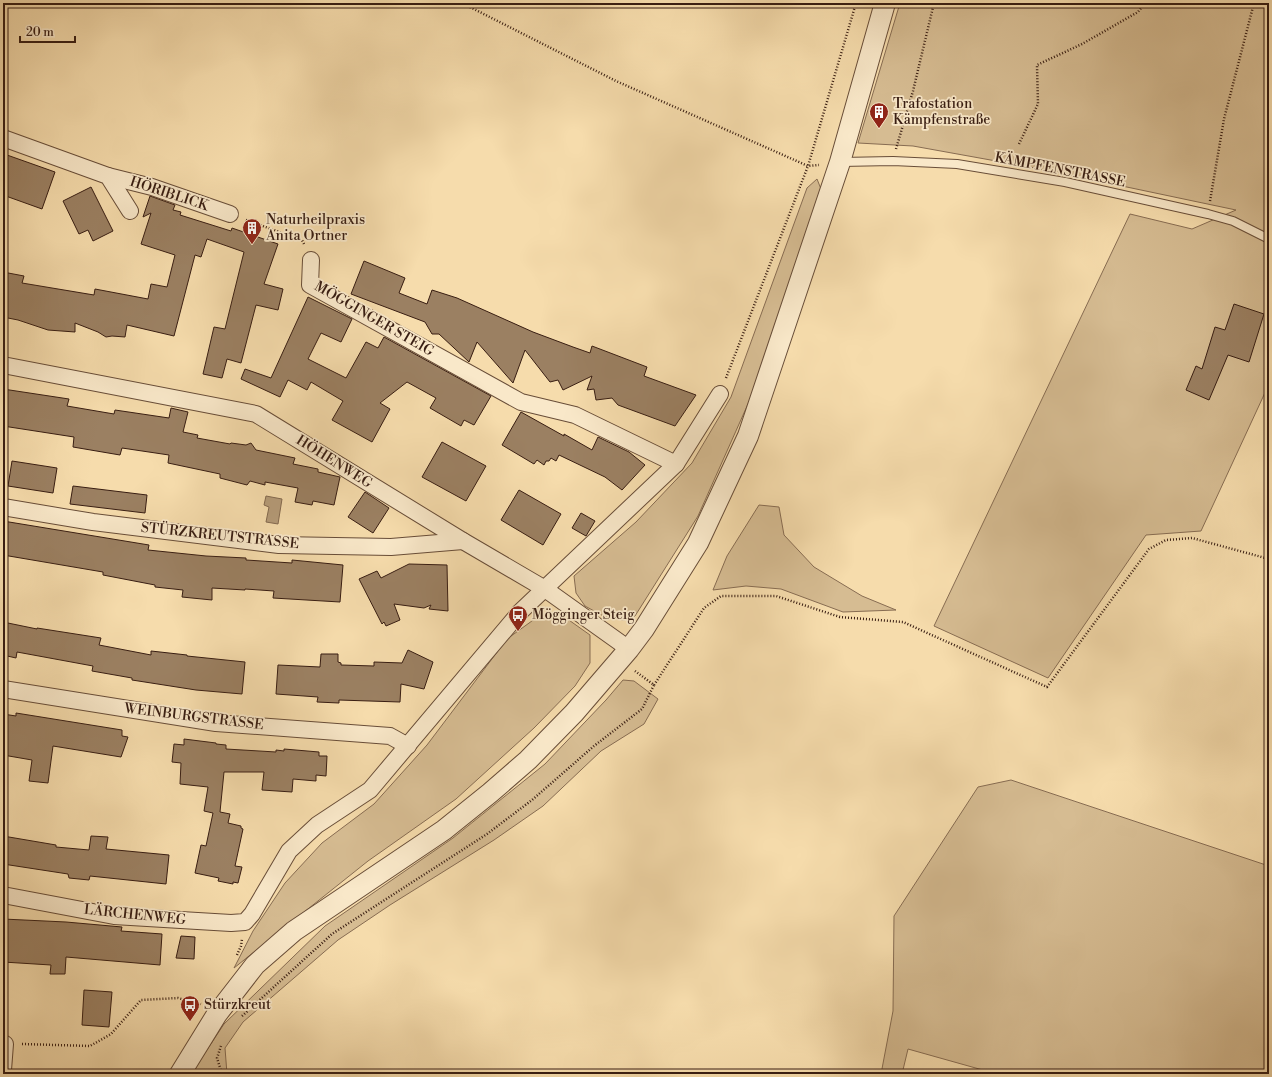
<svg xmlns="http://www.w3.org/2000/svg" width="1272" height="1077" viewBox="0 0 1272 1077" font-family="'Libre Bodoni',serif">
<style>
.green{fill:#d6bc92;stroke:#876c52}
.water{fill:#b59b78;stroke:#83694f}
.building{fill:#9b8062;stroke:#381d12}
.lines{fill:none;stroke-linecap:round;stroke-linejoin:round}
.service-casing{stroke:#684d38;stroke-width:10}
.minor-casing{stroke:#684d38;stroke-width:18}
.tertiary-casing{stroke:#684d38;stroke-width:22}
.path{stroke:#381d12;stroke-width:2.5;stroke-dasharray:1 2;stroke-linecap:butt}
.service{stroke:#f9e8c9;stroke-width:8}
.minor{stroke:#f9e8c9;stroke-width:16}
.tertiary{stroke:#f9e8c9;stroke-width:20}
.labels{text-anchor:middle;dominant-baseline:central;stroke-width:3.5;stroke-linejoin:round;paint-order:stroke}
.poi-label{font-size:14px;fill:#381d12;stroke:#f9e8c9;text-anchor:start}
.street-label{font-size:14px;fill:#381d12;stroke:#f9e8c9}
</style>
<rect width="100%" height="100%" fill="#f6dcac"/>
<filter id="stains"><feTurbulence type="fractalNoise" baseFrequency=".005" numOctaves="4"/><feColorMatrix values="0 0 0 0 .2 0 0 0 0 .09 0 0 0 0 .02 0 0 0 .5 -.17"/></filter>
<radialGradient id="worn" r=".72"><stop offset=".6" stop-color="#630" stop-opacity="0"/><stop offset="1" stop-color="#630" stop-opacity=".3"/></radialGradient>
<g class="green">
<path d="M900 3H1269V384L1201 531 1146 535 1048 678 934 626 1130 214 1192 229 1236 210 1046 170 913 146 858 143Z"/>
<path d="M817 179 821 189 752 395 698 516 635 616 624 620 605 617 585 606 576 593 574 576 636 522 692 463 731 397 807 188Z"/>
<path d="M759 505 779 507 784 535 814 567 862 596 896 610 843 612 781 589 746 586 713 590 727 556Z"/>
<path d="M536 618H566L590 635V663L575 686 534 728 456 799 368 861 234 968 253 931 285 883 322 843 374 804 427 745 507 639Z"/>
<path d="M623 680 634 681 658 699 644 724 601 751 543 806 494 840 390 905 338 940 243 1022 225 1048 227 1074H191L224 1024 325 926 453 838 545 764 606 700Z"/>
<path d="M1011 780 1269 866V1074H997L908 1049 902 1074H881L893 1011 894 916 978 787Z"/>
</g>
<path class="water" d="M266 496 282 499 278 524 266 522 269 507 264 505Z"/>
<g class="building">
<path d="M7 155 55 172 42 209 3 195V165Z"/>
<path d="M91 187 113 231 93 241 88 230 79 234 63 201Z"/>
<path d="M150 196 175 205 173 210 181 212 180 215 231 231 232 228 278 244 264 284 283 289 278 310 256 305 241 363 227 359 222 378 203 374 214 327 225 329 244 252 207 239 201 257 195 255 174 336 127 325 125 337 112 336 106 337 98 332 75 323V332L48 330 18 320 3 317V272L24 276 22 283 94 295 95 289 148 299 151 284 167 287 175 255 141 244 151 213 143 217Z"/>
<path d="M364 261 405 278 399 293 427 304 432 290 457 298 533 332 573 347 590 353 592 346 647 367 644 376 696 395 675 426 618 405 612 398 596 400 594 389 587 390 592 376 563 390 558 380 550 382 525 350 513 383 477 342 469 362 439 334H432L425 322 351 294Z"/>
<path d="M308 297 352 319 341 342 321 333 308 359 346 378 366 342 378 348 384 337 491 396 474 425 464 420 461 426 430 408 436 398 407 382 380 403 390 409 372 442 332 420 343 401 311 382 307 390 288 380 280 397 241 379 245 369 271 378Z"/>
<path d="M1234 304 1264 314 1249 362 1228 355 1209 400 1186 390 1196 366 1202 369 1215 327 1225 330Z"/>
<path d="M3 389 69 399 67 406 114 414 115 410 169 418 171 408 188 412 183 432 198 435 197 438 230 444 231 443 246 445 251 443 256 450 295 458 293 464 318 469V472L340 477 334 505 313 501 312 505 295 502 298 488 265 482V485L250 481 247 485 220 478V474L168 463 169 455 122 448 120 455 73 447 74 437 3 426Z"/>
<path d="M521 412 564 436V434L592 450 598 437 629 452 645 465 622 490 605 477 559 455 556 461 551 458 549 461H546L544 465 537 460 534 464 502 445Z"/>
<path d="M442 442 486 466 466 501 422 477Z"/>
<path d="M12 461 57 468 53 493 8 486Z"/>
<path d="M73 486 147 495 145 513 70 504Z"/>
<path d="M519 490 561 514 543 545 501 520Z"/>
<path d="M365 492 389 508 373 533 348 517Z"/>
<path d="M581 513 595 521 586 536 572 528Z"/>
<path d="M3 521 149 545 148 550 206 556 246 558V560L292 563V560L343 565 340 602 273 598 274 591 245 589V590L212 588V600L182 597 183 590 155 587V585L103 575V572L3 555Z"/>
<path d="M409 564 447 565 448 611 429 609 431 605 424 608 394 604 400 620 386 626 384 622 382 624 359 579 377 571 381 578Z"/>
<path d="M3 622 37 629V628L101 638 99 645 151 655V651L187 655V656L245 662 242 694 196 690 132 680V678L92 671 93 666 17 652 16 658 3 655Z"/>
<path d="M408 650 433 662 424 689 401 684 400 702 339 700V703L317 702 318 697 276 694 278 665 320 667 321 654H338V662L341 663V665L374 666V662L402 663Z"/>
<path d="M16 713 122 730V736L128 737 121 757 53 746 48 783 29 781 32 760 3 755V714L16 716Z"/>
<path d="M184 739 216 743V744L226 745V749L276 752V750L284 751V749L319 752V756H327L326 776 316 775V781L293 779 292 792 262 790 264 772H224L220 812 230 814 228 823 241 826V828L243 829 235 866 242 867 238 883 233 882V884L218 881 219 878 195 873 201 845 206 846 213 813 204 811 208 787 180 784 181 763 172 762 174 744 184 745Z"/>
<path d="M3 836 56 845V847L89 850 91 836 108 837 106 849 169 855 166 884 90 876 89 880 69 878 68 874 3 864Z"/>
<path d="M3 919 66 922 122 927 121 931 162 934 160 965 66 957 65 974H50L51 965 3 962Z"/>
<path d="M181 936 195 937 194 959 176 958Z"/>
<path d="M84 990 112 992 109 1027 82 1025Z"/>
</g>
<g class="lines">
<defs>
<path id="service" d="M840 162 893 161 957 164 1065 182 1208 214 1233 221 1269 239"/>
<g id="minor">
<path d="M3 138 108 176 130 211"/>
<path d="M108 176 152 187 230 214"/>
<path d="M311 260 310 285 521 402 575 415 676 464"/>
<path d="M3 365 256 414 463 541 545 589 629 649"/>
<path d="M3 507 93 522 279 545 391 547 463 541"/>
<path d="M3 689 216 723 390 736 408 746"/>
<path d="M3 895 114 916 231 923 245 922 252 914 289 851 317 825 370 790 520 612 676 464 720 394"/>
<path d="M3 1070 5 1044"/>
</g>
<path id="tertiary" d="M180 1074 217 1014 255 965 294 931 444 830 490 793 528 760 574 713 629 649 644 629 698 543 748 436 840 162 885 3"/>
</defs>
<use href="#service" class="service-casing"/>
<use href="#minor" class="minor-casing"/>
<use href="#tertiary" class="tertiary-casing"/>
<g class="path">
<path d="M462 3 616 81 808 166 819 165"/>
<path d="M1019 144 1038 104 1037 65 1082 44 1138 12 1145 3"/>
<path d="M896 149 913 91 934 3"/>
<path d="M1210 201 1224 119 1254 3"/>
<path d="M246 220 302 240 304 244"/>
<path d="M726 378 808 166 856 3"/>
<path d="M654 685 704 608 721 596H776L840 617 903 622 1047 687 1149 549 1166 540 1192 538 1269 559"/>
<path d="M237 955 241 946 242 939"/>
<path d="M242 1016 332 934 487 834 532 800 594 746 642 709 654 685 635 671"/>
<path d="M22 1044 90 1046 111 1034 141 1000 178 998 201 1004"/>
<path d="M221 1046 217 1058 222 1074"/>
</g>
<use href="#service" class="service"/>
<use href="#minor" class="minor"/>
<use href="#tertiary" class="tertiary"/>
</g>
<defs>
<symbol id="building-pin" viewBox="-11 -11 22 30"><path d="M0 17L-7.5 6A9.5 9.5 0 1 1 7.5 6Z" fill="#8f2418" stroke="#f9e8c9"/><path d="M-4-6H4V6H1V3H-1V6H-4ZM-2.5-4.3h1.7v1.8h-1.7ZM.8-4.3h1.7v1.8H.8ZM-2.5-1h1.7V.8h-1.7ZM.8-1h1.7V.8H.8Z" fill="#fff"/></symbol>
<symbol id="bus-pin" viewBox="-11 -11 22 30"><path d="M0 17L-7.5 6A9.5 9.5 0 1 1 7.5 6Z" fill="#8f2418" stroke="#f9e8c9"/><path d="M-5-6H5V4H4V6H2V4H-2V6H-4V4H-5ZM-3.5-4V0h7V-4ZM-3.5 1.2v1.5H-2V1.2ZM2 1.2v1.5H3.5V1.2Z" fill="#fff"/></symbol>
</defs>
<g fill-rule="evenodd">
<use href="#building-pin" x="868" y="101" width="22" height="30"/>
<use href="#building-pin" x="241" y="217" width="22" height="30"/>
<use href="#bus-pin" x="507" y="604" width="22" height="30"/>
<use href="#bus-pin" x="179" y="994" width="22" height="30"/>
</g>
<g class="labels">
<g class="poi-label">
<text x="893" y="104">Trafostation<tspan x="893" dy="16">Kämpfenstraße</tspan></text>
<text x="266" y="220">Naturheilpraxis<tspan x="266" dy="16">Anita Ortner</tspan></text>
<text x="532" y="615">Mögginger Steig</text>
<text x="204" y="1005">Stürzkreut</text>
</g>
<g class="street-label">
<text transform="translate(1060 170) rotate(11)">KÄMPFENSTRASSE</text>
<text transform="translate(169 194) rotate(18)">HÖRIBLICK</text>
<text transform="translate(374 319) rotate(30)">MÖGGINGER STEIG</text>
<text transform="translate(334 462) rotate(32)">HÖHENWEG</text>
<text transform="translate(220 536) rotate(6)">STÜRZKREUTSTRASSE</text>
<text transform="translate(194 717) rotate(7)">WEINBURGSTRASSE</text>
<text transform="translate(135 915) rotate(6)">LÄRCHENWEG</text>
</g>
</g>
<rect width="1272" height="1077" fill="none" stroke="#f6dcac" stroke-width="16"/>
<rect x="4" y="4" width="1264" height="1069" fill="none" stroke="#381d12" stroke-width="2"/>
<rect x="8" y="8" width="1256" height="1061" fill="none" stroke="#381d12"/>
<path d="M20 36v6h55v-6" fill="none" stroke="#381d12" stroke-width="2"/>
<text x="26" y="36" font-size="12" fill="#381d12" stroke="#f9e8c9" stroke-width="3" paint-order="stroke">20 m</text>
<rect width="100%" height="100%" filter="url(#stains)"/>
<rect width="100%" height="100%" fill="url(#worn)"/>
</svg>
